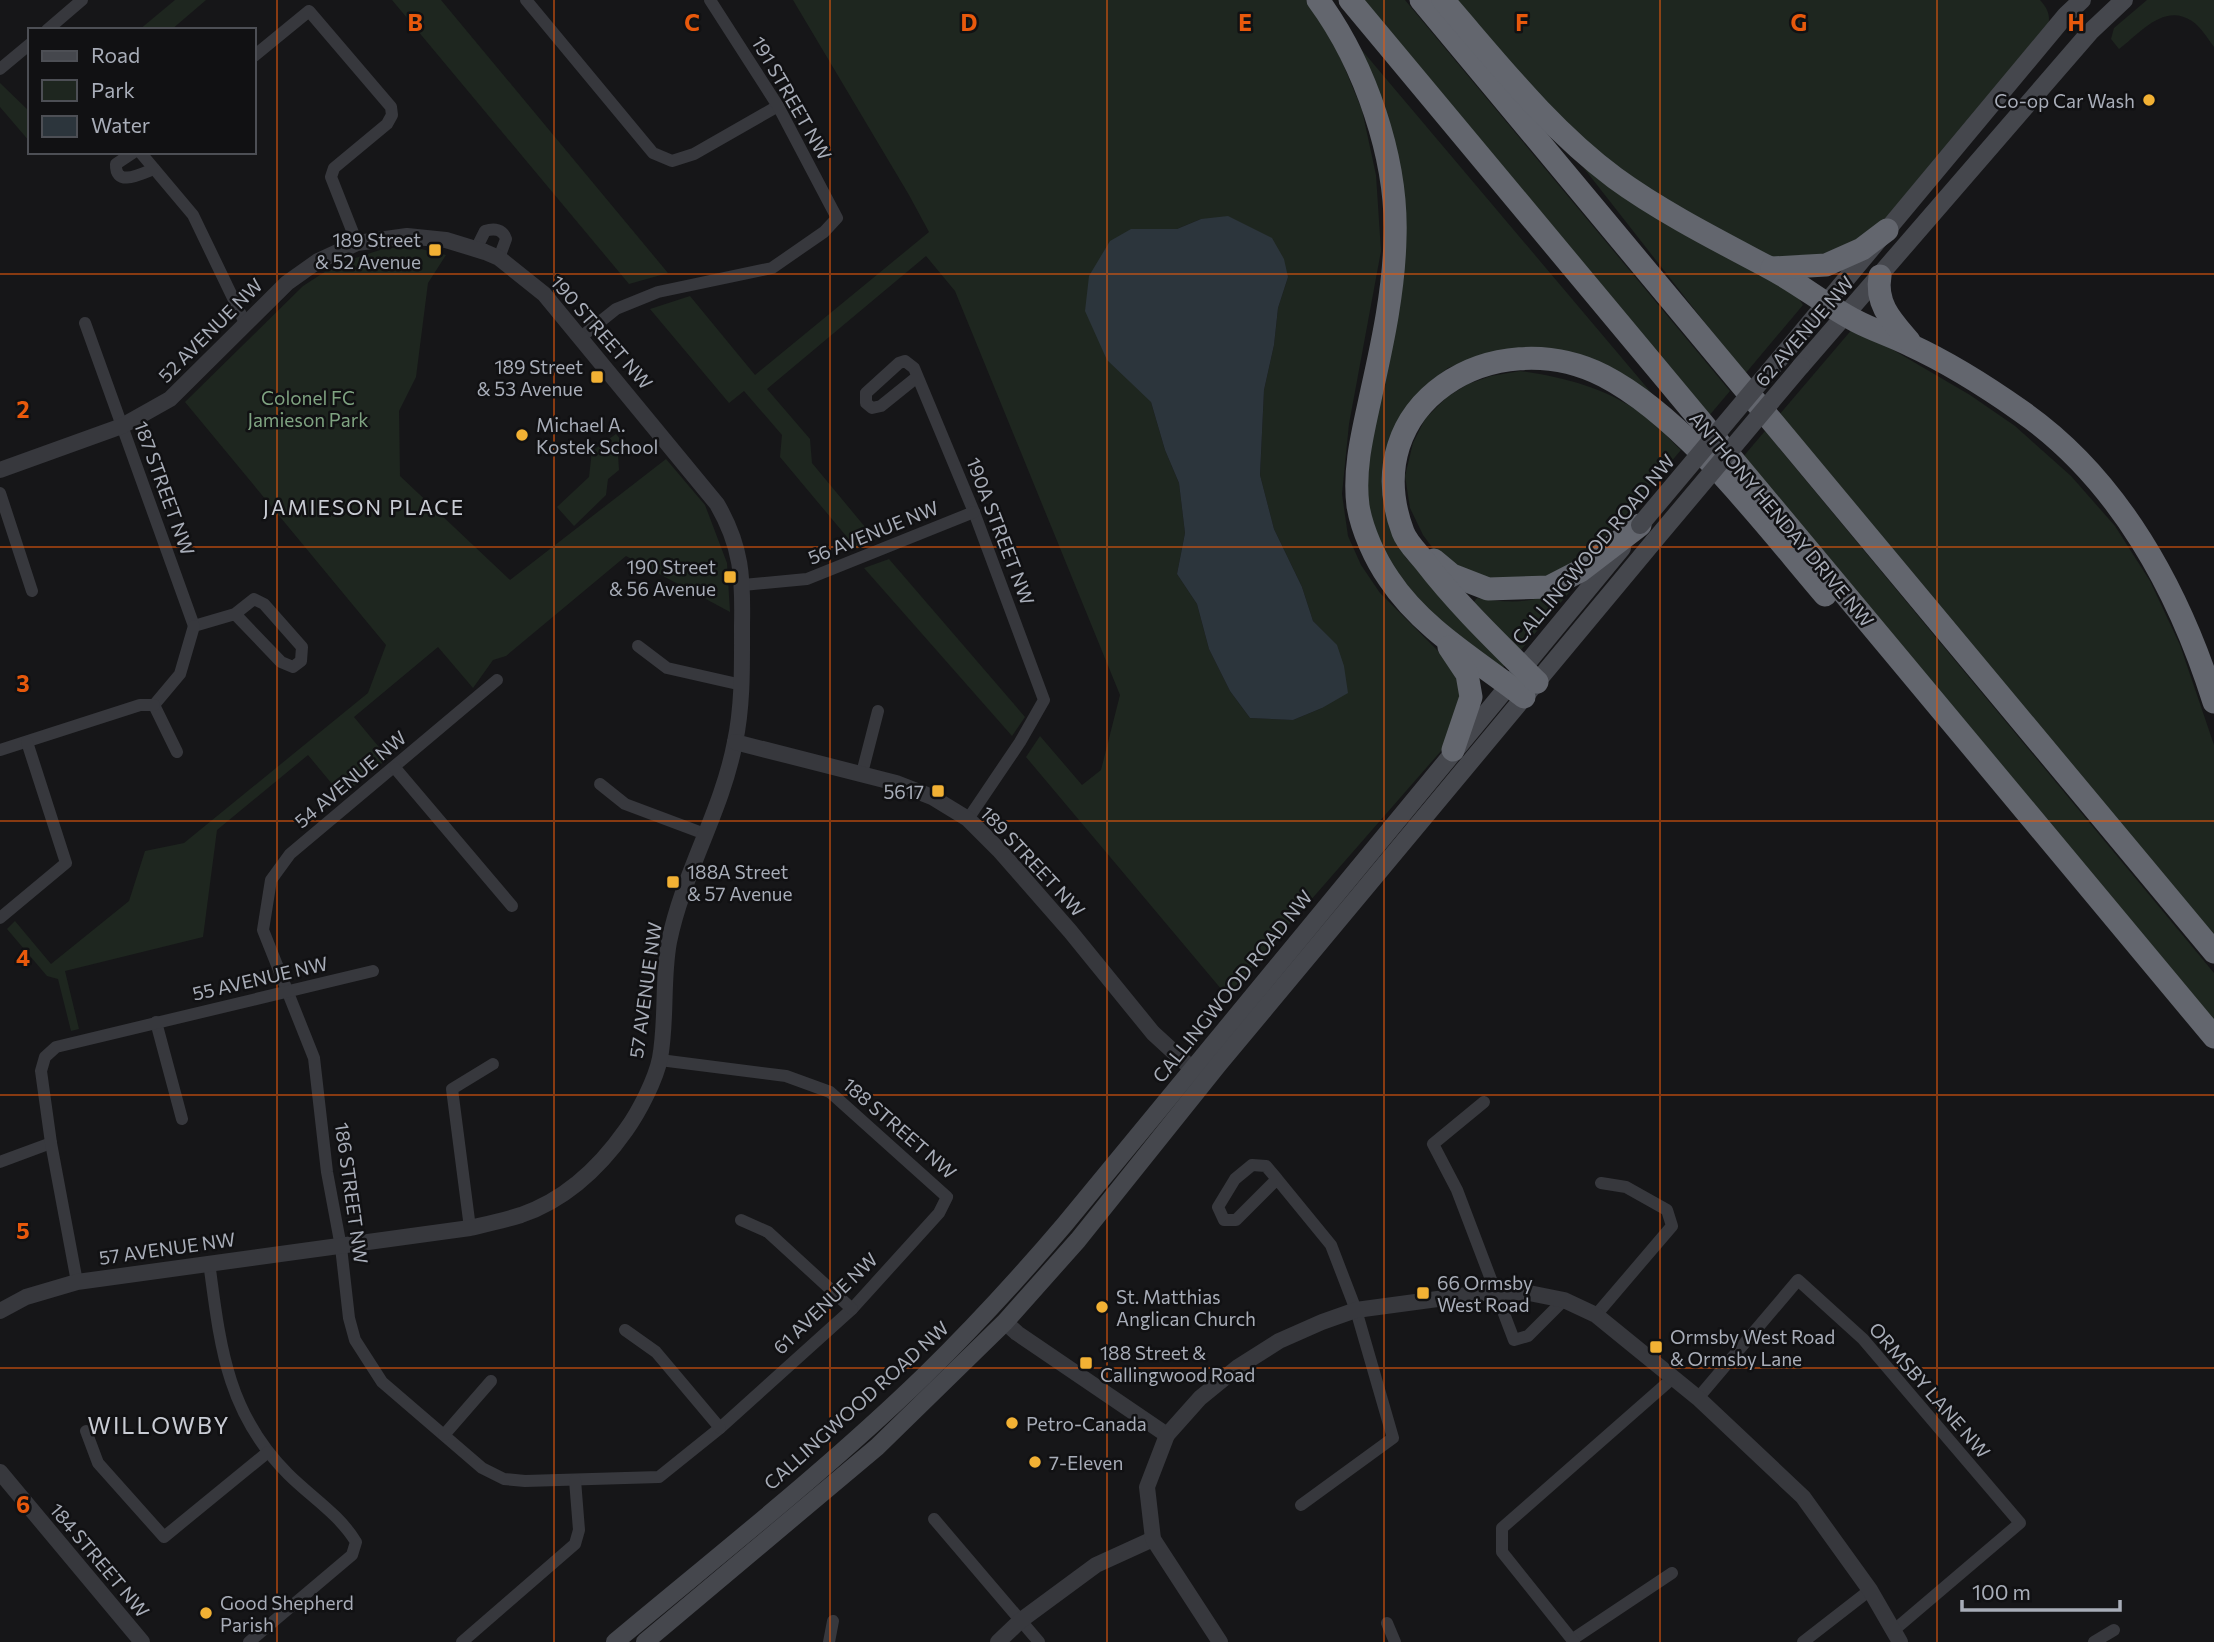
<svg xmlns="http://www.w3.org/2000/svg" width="2214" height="1642" viewBox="0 0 2214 1642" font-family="Commissioner,sans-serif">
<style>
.green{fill:#1e261f;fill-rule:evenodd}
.water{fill:#2c353c}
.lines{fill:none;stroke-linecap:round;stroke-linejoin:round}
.minor{stroke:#37383d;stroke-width:12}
.tertiary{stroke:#37383d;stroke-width:16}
.secondary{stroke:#45474d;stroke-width:18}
.motorway{stroke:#63666e;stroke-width:23}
.secondary-bridge{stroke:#45474d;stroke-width:18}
.grid{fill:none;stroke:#e8590c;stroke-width:2;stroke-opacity:0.55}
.poi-dot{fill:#f2b134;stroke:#111113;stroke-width:2.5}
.labels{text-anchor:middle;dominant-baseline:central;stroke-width:5;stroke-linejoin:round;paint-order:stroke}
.street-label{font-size:19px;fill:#a8adb8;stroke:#111113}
.poi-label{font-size:19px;fill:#a8adb8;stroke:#111113;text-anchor:start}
.park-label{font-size:19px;fill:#7fa381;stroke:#111113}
.neighbourhood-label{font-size:21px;letter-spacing:2px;fill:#c9ccd4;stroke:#111113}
.quarter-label{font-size:23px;letter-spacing:2px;fill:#c9ccd4;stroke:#111113}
.grid-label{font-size:23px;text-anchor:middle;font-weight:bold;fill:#e8590c;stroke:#111113;stroke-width:5;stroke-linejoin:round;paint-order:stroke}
</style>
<rect width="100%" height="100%" fill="#161618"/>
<g class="green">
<path d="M175 0H206L171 30H139Z"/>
<path d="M392 0H441L668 273 629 284Z"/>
<path d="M793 0H1306L1336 47 1362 110 1376 175 1381 251 1349 424 1342 494 1348 536 1361 565 1380 593 1446 659 1454 670 1461 689 1452 734 1441 751 1227 996 1026 757 1040 736 1082 785 1101 770 1120 695 955 291 926 256 767 389 810 439 812 463 875 539 857 549 780 457 782 435 744 391 729 403 650 309 690 296 755 375 929 232 909 195ZM1201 219 1288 277 1278 308 1274 345 1264 390 1260 475 1274 529 1302 587 1313 621 1337 646 1322 708 1293 720 1250 718 1230 691 1209 649 1197 604 1177 574 1185 533 1179 483 1165 450 1151 402 1131 229H1177Z"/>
<path d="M1361 0H1405L1730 391 1708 417Z"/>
<path d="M1455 0H2040C2047 8 2051 15 2048 26L1878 229 1829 258 1763 257 1626 175 1550 111Z"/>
<path d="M2147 0H2214V47C2208 39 2201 27 2192 21 2164 2 2139 34 2119 49L2111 39 2114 28Z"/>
<path d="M1344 29 1665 409 1635 387 1489 354 1448 368 1426 385 1405 408 1388 441 1382 470 1383 500 1392 531 1406 558 1504 658 1506 663 1502 669 1420 604 1395 575 1364 504 1399 229Z"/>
<path d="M0 83 30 112V142L0 107Z"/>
<path d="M1554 130 1796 294 1803 305 1745 374Z"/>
<path d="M386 248H417L446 255 428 283 416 377 399 411 400 476 510 580 666 459 705 505 727 563 730 612 626 556 506 656 493 660 473 688 438 647 354 717 388 758 342 796 308 755 217 830 203 937 65 971 79 1029 71 1031 58 979 47 976 7 929 15 921 51 964 129 901 145 851 184 843 368 693 386 645 185 402 303 286 337 264Z"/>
<path d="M1854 327 1970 395 2015 426 2071 476 2115 526 2150 581 2180 645 2214 745V938L1779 415Z"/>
<path d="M1520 371C1564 377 1605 388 1641 413 1656 423 1668 438 1681 450L1616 527 1580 558 1546 577 1493 583 1440 558 1423 535 1410 508 1405 476 1413 443 1425 419 1447 397 1468 384 1491 376Z"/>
<path d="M1765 431 2214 973V1021L1742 458Z"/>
<path d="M616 434 626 446 618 454 619 470 608 479 606 495 574 526 557 507 589 477 592 451Z"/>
<path d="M889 559 1025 717 1012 736 864 568Z"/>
<path d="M1578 582 1521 650 1518 651 1473 603 1477 598C1522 605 1537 602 1578 582Z"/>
</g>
<path class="water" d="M1228 216 1272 238 1284 259 1288 277 1278 308 1274 345 1264 390 1260 475 1274 529 1302 587 1313 621 1337 645 1344 666 1348 693 1322 708 1293 720 1250 718 1230 691 1209 649 1197 604 1177 574 1185 533 1179 483 1165 450 1151 402 1107 360 1085 311 1089 276 1110 241 1131 229H1177L1201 219Z"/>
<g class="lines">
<g class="minor">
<path d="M526 0 653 153 672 161 694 154 778 106"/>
<path d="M47 30 82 0"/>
<path d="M254 56 309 11 391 107 392 115 387 124 334 168 331 177 357 243"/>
<path d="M0 69 30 44"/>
<path d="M134 152 116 164C115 188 141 174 154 169"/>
<path d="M140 152 193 215 246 325"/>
<path d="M476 249 485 231C494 228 503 229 506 239L499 258"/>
<path d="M85 323 194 626 235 614 254 599 264 604 302 647 301 661 293 667 281 662 235 614"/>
<path d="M581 337 616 309 658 292 772 268 824 232 837 218 778 106 710 0"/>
<path d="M917 377 881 406 872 408 866 403V393L899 363 905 361 914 368 974 512 1044 700 1020 742 968 819"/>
<path d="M0 493 32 591"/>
<path d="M743 585 807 579 974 512"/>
<path d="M638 646 667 668 742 685"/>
<path d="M497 680 290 854 271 880 263 930 314 1058 327 1172 341 1247 349 1318 355 1340 382 1382 482 1468 504 1479 525 1481 659 1477 720 1428 852 1309 939 1213 947 1197 830 1092 786 1076 660 1060"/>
<path d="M154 705 180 674 194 626"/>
<path d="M154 705 177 752"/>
<path d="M0 750 140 705H154"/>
<path d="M395 768 512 906"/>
<path d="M862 773 878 711"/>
<path d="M600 784 625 804 705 834"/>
<path d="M0 918 66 863 27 742"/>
<path d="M156 1022 182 1119"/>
<path d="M1484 1102 1433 1144 1457 1190 1514 1340 1528 1336 1564 1300"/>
<path d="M0 1162 51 1143"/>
<path d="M1277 1179 1266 1166 1252 1165 1235 1179 1218 1207 1224 1220H1236L1277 1179 1331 1245 1356 1310 1393 1438 1301 1505"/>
<path d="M741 1220 768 1232 852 1309"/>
<path d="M470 1228 452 1089 493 1064"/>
<path d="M209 1262C220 1344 226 1412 288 1474 311 1497 339 1514 356 1542L352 1555 249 1642"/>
<path d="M77 1282 51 1143 41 1071 45 1057 56 1047 373 971"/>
<path d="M1596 1315 1672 1226 1667 1210 1626 1187 1601 1183"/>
<path d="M625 1330 656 1352 720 1428"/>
<path d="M1698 1398 1798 1280 1863 1339 2020 1523 1893 1631"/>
<path d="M86 1431 98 1463 164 1537 268 1452"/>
<path d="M444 1435 491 1381"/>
<path d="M934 1519 1039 1642"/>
<path d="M1387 1623 1395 1642"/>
<path d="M1573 1639 1672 1573"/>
<path d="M462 1642 575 1544 579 1530 575 1480"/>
<path d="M829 1642 833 1621"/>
<path d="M1574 1642 1502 1552V1528L1674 1377"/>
<path d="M1803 1642 1870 1590"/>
<path d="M2094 1642 2114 1630"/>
</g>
<g class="tertiary">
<path d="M0 470 122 426 170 399 287 283 318 261 357 243 407 236 446 240 485 252 499 258 544 294 717 504C742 547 743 578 742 626 742 664 743 704 735 742 722 811 683 873 669 942 662 980 667 1020 660 1058 656 1079 639 1112 626 1130 600 1167 565 1200 521 1215 505 1220 487 1224 470 1228L77 1282 26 1297 0 1311"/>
<path d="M735 742 896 783 932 797 968 819 999 850 1070 931 1153 1033 1202 1078"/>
<path d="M1005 1322 1017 1333 1167 1435"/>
<path d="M0 1472 142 1642"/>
<path d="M998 1642 1020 1621 1096 1565 1153 1539"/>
<path d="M1220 1642 1153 1539 1147 1487 1167 1435 1200 1398 1238 1367 1279 1341 1322 1322 1356 1310 1497 1291 1529 1293 1564 1300 1596 1315 1698 1398 1803 1497 1870 1590 1900 1642"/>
</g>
<g class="secondary">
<path d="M1787 350 2066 15 2082 0"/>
<path d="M1801 366 2090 32 2124 0"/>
<path d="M615 1642C719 1555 827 1470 924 1376 974 1327 1020 1277 1065 1224L1622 548"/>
<path d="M645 1642 877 1447 1005 1322 1078 1240 1218 1065 1654 541"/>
</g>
<g class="motorway">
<path d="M1318 0C1365 64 1398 159 1395 238 1394 289 1383 341 1372 390 1364 428 1353 467 1358 506 1362 530 1375 559 1389 579 1422 629 1478 661 1524 697"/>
<path d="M1350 0 2214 1037"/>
<path d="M1421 0 2214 952"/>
<path d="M1443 0C1497 62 1548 128 1615 178 1660 211 1719 241 1768 267 1799 283 1825 305 1856 321 1873 330 1892 336 1910 345 1947 362 1987 387 2021 411 2119 479 2179 591 2214 702"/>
<path d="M1772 268 1826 265 1862 249 1887 230"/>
<path d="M1880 276C1875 304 1892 321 1909 341"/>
<path d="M1434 560 1452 575 1488 589 1549 587 1580 571 1640 525"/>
<path d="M1449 647 1467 674 1471 697 1453 750"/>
<path d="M1537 682C1498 643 1458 605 1425 562 1418 553 1407 543 1403 532 1355 404 1494 320 1604 376 1685 418 1765 525 1825 595"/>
</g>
<g class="secondary-bridge">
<path d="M1640 525 1787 350"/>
<path d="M1654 541 1801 366"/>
</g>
</g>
<path class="grid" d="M277 0V1642M554 0V1642M830 0V1642M1107 0V1642M1384 0V1642M1660 0V1642M1937 0V1642M0 274H2214M0 547H2214M0 821H2214M0 1095H2214M0 1368H2214"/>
<g class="poi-dot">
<circle cx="2149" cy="100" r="7"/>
<rect x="428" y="243" width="14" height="14" rx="3.5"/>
<rect x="590" y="370" width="14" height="14" rx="3.5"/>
<circle cx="522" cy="435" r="7"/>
<rect x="723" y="570" width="14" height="14" rx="3.5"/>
<rect x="931" y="784" width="14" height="14" rx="3.5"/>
<rect x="666" y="875" width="14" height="14" rx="3.5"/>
<rect x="1416" y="1286" width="14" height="14" rx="3.5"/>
<circle cx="1102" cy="1307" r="7"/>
<rect x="1649" y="1340" width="14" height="14" rx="3.5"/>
<rect x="1079" y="1356" width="14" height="14" rx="3.5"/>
<circle cx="1012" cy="1423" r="7"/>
<circle cx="1035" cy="1462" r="7"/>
<circle cx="206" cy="1613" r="7"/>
</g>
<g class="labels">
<g class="street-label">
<text transform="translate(792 98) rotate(60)">191 STREET NW</text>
<text transform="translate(210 330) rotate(-45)">52 AVENUE NW</text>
<text transform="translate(1804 331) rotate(-49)">62 AVENUE NW</text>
<text transform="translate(602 332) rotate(49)">190 STREET NW</text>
<text transform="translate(165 488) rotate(70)">187 STREET NW</text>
<text transform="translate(1782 519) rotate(50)">ANTHONY HENDAY DRIVE NW</text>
<text transform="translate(1001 531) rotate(69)">190A STREET NW</text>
<text transform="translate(873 532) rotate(-22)">56 AVENUE NW</text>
<text transform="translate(1593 549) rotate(-50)">CALLINGWOOD ROAD NW</text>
<text transform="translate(350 779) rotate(-40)">54 AVENUE NW</text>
<text transform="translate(1033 861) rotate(47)">189 STREET NW</text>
<text transform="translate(260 978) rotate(-13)">55 AVENUE NW</text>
<text transform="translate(1232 986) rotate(-51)">CALLINGWOOD ROAD NW</text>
<text transform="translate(645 990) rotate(-82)">57 AVENUE NW</text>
<text transform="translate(900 1128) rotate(41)">188 STREET NW</text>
<text transform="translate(352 1193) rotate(82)">186 STREET NW</text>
<text transform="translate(167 1248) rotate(-8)">57 AVENUE NW</text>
<text transform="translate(825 1303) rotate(-44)">61 AVENUE NW</text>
<text transform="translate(1930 1390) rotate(49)">ORMSBY LANE NW</text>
<text transform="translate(856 1405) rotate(-42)">CALLINGWOOD ROAD NW</text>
<text transform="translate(100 1560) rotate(50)">184 STREET NW</text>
</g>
<g class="poi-label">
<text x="2135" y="100" text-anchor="end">Co-op Car Wash</text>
<text x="421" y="239" text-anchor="end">189 Street<tspan x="421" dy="22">&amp; 52 Avenue</tspan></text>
<text x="583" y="366" text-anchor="end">189 Street<tspan x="583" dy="22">&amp; 53 Avenue</tspan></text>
<text x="536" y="424">Michael A.<tspan x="536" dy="22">Kostek School</tspan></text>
<text x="716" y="566" text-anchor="end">190 Street<tspan x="716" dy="22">&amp; 56 Avenue</tspan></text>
<text x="924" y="791" text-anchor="end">5617</text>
<text x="687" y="871">188A Street<tspan x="687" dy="22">&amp; 57 Avenue</tspan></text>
<text x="1437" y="1282">66 Ormsby<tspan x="1437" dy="22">West Road</tspan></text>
<text x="1116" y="1296">St. Matthias<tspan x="1116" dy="22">Anglican Church</tspan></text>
<text x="1670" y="1336">Ormsby West Road<tspan x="1670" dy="22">&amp; Ormsby Lane</tspan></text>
<text x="1100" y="1352">188 Street &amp;<tspan x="1100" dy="22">Callingwood Road</tspan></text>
<text x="1026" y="1423">Petro-Canada</text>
<text x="1049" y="1462">7-Eleven</text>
<text x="220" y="1602">Good Shepherd<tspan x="220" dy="22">Parish</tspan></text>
</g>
<g class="park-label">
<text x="308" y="397">Colonel FC<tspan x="308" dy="22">Jamieson Park</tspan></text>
</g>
<g class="neighbourhood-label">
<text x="364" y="506">JAMIESON PLACE</text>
</g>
<g class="quarter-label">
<text x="159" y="1425">WILLOWBY</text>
</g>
</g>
<g class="grid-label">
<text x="415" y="31">B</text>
<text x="692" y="31">C</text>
<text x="969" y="31">D</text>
<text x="1245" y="31">E</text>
<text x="1522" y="31">F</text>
<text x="1799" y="31">G</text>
<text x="2076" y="31">H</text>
<text x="23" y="418">2</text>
<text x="23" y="692">3</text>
<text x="23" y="966">4</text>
<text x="23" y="1239">5</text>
<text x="23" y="1513">6</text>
</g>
<rect x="28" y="28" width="228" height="126" fill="#111113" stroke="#4d4f55" stroke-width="2"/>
<rect x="42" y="51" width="35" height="10" fill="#45474d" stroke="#4d4f55" stroke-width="2"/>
<text x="91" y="63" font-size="21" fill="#a8adb8">Road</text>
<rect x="42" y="80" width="35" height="21" fill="#1e261f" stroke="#4d4f55" stroke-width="2"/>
<text x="91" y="98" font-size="21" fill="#a8adb8">Park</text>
<rect x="42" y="116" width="35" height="21" fill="#2c353c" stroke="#4d4f55" stroke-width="2"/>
<text x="91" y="133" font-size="21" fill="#a8adb8">Water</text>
<path d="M1962 1600v10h158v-10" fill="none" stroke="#a8adb8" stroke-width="3.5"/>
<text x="1972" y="1600" font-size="21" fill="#a8adb8" stroke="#111113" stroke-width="5" paint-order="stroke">100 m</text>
</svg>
